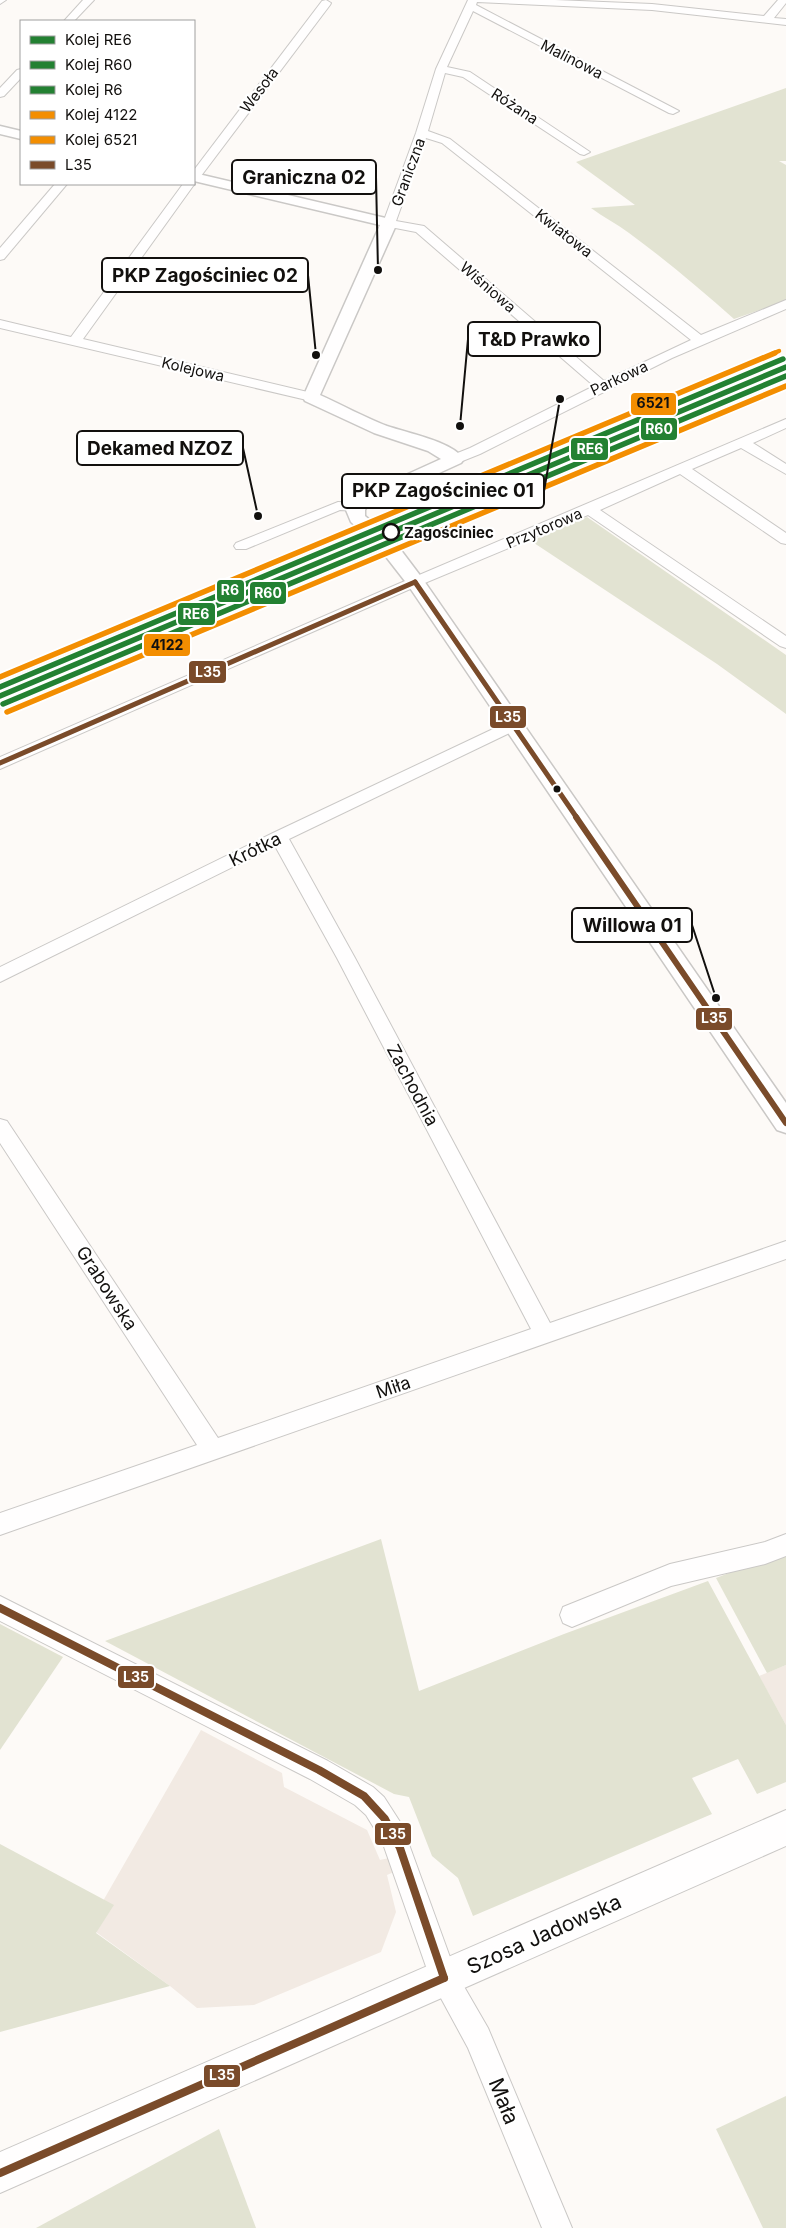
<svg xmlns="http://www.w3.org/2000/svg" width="786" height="2228" viewBox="0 0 786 2228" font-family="Inter,sans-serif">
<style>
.built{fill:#f2eae3}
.green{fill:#e2e3d2}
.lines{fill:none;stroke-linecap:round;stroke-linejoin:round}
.minor-casing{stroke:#cac8c6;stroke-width:2}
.tertiary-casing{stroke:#cac8c6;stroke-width:3}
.secondary-casing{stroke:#cac8c6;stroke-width:2}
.minor{fill:#fffefe;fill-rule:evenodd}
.tertiary{fill:#fffefe;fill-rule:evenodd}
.secondary{fill:#fffefe;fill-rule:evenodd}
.bus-1-far2-casing{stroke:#fff;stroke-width:8}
.bus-1-far1-casing{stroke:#fff;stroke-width:10}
.bus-1-casing{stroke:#fff;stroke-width:12}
.bus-1-far2{stroke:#7a4b2a;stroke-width:5}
.bus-1-far1{stroke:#7a4b2a;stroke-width:6}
.bus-1{stroke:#7a4b2a;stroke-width:8}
.rail-1-casing{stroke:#fff;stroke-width:9}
.rail-2-casing{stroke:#fff;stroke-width:9}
.rail-3-casing{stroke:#fff;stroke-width:9}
.rail-4-casing{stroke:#fff;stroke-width:9}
.rail-5-far1-casing{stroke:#fff;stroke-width:6}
.rail-5-casing{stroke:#fff;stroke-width:9}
.rail-1{stroke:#238132;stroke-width:5.5}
.rail-2{stroke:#238132;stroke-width:5.5}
.rail-3{stroke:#238132;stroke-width:5.5}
.rail-4{stroke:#f38e01;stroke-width:5.5}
.rail-5-far1{stroke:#f38e01;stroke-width:4.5}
.rail-5{stroke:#f38e01;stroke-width:5.5}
.stop-dot{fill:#fff;stroke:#12100e;stroke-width:2.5}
.bus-dot{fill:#12100e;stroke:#fff;stroke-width:2}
.labels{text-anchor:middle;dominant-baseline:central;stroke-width:4.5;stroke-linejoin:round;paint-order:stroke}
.far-street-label{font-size:15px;fill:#12100e;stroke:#fff}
.far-stop-label{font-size:15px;font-weight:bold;fill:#12100e;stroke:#fff;text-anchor:start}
.street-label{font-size:18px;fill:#12100e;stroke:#fff}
.near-street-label{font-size:21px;fill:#12100e;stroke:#fff}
.leader{fill:none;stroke:#12100e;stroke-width:2}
.callout-dot{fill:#12100e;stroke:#fff;stroke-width:2}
.callout{fill:#fff;stroke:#12100e;stroke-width:2}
.callout-label{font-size:19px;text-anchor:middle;font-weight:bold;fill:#12100e}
.line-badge{stroke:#fff;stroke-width:2}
.badge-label{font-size:14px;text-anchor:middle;font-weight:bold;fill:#fff}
.pale-badge-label{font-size:14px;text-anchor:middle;font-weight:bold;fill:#111}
</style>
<rect width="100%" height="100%" fill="#fdfaf7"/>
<g class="built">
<path d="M786 356V373L427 524 394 536 377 520V516L390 514 415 505 458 487 455 484 475 476 478 479 751 365 757 368Z"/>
<path d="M361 534 381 554 354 559 286 588 288 591 267 600 263 598 0 709V681L324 546H332Z"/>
<path d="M786 1665V1725L759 1676Z"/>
<path d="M201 1730 282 1773 284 1787 367 1830 380 1860 389 1858 394 1872 387 1875 396 1912 381 1952 254 2005 197 2008 170 1986 96 1932 113 1906 103 1901Z"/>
</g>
<g class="green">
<path d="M786 88V161H779L786 165V301L734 319C700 289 666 260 629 233 617 224 603 217 591 208L635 205 576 162Z"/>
<path d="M587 517 786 655V714L717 664 531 541Z"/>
<path d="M381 1539 419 1691 564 1634 708 1581 786 1725V1782L757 1794 738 1759 692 1778 712 1814 473 1916 458 1878 432 1856 409 1797 394 1794 105 1641Z"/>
<path d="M786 1551V1665L767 1673 716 1578Z"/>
<path d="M0 1624 63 1657 0 1750Z"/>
<path d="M0 1844 114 1905 96 1933 170 1986 0 2032Z"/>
<path d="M786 2096V2228H763L716 2129Z"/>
<path d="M219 2129 256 2228H36Z"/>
</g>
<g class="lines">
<defs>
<g id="minor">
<path d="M0 0H6L0 4Z"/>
<path d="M83 0H94L74 21H64Z"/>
<path d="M326 0 331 3 330 5 198 180 194 181V170L322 1Z"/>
<path d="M468 0H555L652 4 764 16 778 0H786V3L774 18 786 19V25L652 10 477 2 476 5 679 111 673 114 669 113 473 11 447 67 470 72 590 152 584 155 580 154 463 77 445 73 428 131 450 139 701 335 786 300V309L672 358 480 454 460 462H450L448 459 450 456 470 448 594 386 416 232 385 226 383 223 416 133 436 69ZM426 138 442 143 691 340 604 381 424 226 396 221Z"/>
<path d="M21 69V78L4 96 0 97V88L17 70Z"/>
<path d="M194 182 195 184 193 186 83 339 316 394 318 397 316 400 311 401 0 328V320L71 337 183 184Z"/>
<path d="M55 184H67L4 259 0 260V248Z"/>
<path d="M786 419V428L753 443 786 464V474L741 448 692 469 786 533V544L781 543 680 474 600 510 786 636V648L780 646 588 515 408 590 0 769V757L398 584Z"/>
<path d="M338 502 356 503 363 507 356 511 340 510 246 549H236L234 546 236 543Z"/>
<path d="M512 720 518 721 520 725 518 729 289 839 355 958 550 1323 786 1241V1259L0 1535V1513L197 1445 0 1143V1119L7 1121 218 1438 531 1329 337 958 275 846 0 982V967L273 833Z"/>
<path d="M786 1534V1556L765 1564 671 1586 572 1627 563 1623 560 1615 563 1607 670 1564 765 1542Z"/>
<path d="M0 1596 328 1761 373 1787 384 1797 402 1825 455 1971 488 2028 572 2228H542L468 2048 430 1978 382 1841 366 1815 355 1805 310 1779 0 1621Z"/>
</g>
<g id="tertiary">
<path d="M0 126 21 131V139L0 134Z"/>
<path d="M194 173 394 220 397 223 320 395C342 405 364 417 387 426 407 433 451 441 464 459L461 463 367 506 365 510V516L394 541 422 578 786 1103V1133L777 1130 408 585 380 549 351 522 346 510 355 498 441 459 428 451 374 433 305 401 303 397 380 225 194 181Z"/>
</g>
<path id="secondary" d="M786 1810V1846L0 2193V2152Z"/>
</defs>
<use href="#minor" class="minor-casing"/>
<use href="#tertiary" class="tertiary-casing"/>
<use href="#secondary" class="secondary-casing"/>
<use href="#minor" class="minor"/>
<use href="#tertiary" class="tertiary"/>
<use href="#secondary" class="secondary"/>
<defs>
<g id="bus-1-far2">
<path d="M415 582 577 818"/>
<path d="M0 763 415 582"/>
</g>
<path id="bus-1-far1" d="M576 817 786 1123"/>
<g id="bus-1">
<path d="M0 1608 319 1770 364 1796 385 1819 400 1848 444 1978"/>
<path d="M0 2173 444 1978"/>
</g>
</defs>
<use href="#bus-1-far2" class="bus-1-far2-casing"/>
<use href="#bus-1-far1" class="bus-1-far1-casing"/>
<use href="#bus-1" class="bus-1-casing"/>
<use href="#bus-1-far2" class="bus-1-far2"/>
<use href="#bus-1-far1" class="bus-1-far1"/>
<use href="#bus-1" class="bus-1"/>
<defs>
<path id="rail-1" d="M0 696 786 367"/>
<path id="rail-2" d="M3 704 786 376"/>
<path id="rail-3" d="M0 687 783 359"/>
<path id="rail-4" d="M7 712 786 386"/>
<path id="rail-5-far1" d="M772 354 779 351"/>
<path id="rail-5" d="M0 677 775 353"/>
</defs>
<use href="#rail-1" class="rail-1-casing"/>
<use href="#rail-2" class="rail-2-casing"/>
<use href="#rail-3" class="rail-3-casing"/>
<use href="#rail-4" class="rail-4-casing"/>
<use href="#rail-5-far1" class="rail-5-far1-casing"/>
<use href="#rail-5" class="rail-5-casing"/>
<use href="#rail-1" class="rail-1"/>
<use href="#rail-2" class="rail-2"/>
<use href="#rail-3" class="rail-3"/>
<use href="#rail-4" class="rail-4"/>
<use href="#rail-5-far1" class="rail-5-far1"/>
<use href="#rail-5" class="rail-5"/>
</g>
<circle class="stop-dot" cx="391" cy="532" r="8"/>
<circle class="bus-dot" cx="557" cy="789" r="4.5"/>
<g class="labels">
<g class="far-street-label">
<text transform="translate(572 59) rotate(27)">Malinowa</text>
<text transform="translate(259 90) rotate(-53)">Wesoła</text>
<text transform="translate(515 106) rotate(33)">Różana</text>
<text transform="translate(408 172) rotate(-70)">Graniczna</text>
<text transform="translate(564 233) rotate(38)">Kwiatowa</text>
<text transform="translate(488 287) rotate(41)">Wiśniowa</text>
<text transform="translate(193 369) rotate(13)">Kolejowa</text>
<text transform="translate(619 378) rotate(-25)">Parkowa</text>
<text transform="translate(544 528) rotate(-23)">Przytorowa</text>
</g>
<g class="far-stop-label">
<text x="404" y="532">Zagościniec</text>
</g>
<g class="street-label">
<text transform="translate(255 849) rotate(-26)">Krótka</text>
<text transform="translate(413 1085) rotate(62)">Zachodnia</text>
<text transform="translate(107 1288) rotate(57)">Grabowska</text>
<text transform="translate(393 1387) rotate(-19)">Miła</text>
</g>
<g class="near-street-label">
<text transform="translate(544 1934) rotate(-24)">Szosa Jadowska</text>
<text transform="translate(504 2101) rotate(68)">Mała</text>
</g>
</g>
<path class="leader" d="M378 270L376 177M316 355L308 275M460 426L468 339M258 516L243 448M560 399L544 491M716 998L692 925"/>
<g class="callout-dot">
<circle cx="378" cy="270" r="5"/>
<circle cx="316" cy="355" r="5"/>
<circle cx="460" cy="426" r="5"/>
<circle cx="258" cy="516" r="5"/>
<circle cx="560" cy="399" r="5"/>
<circle cx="716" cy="998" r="5"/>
</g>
<g class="callout">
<rect x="232" y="160" width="144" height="34" rx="5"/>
<rect x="102" y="258" width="206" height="34" rx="5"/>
<rect x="468" y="322" width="132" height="34" rx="5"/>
<rect x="77" y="431" width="166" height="34" rx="5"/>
<rect x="342" y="474" width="202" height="34" rx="5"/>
<rect x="572" y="908" width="120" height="34" rx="5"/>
</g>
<g class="callout-label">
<text x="304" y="184">Graniczna 02</text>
<text x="205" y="282">PKP Zagościniec 02</text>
<text x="534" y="346">T&amp;D Prawko</text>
<text x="160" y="455">Dekamed NZOZ</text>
<text x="443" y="497">PKP Zagościniec 01</text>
<text x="632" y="932">Willowa 01</text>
</g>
<g class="line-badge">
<rect x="630" y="392" width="47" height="24" rx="5" fill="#f38e01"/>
<rect x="640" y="417" width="38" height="24" rx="5" fill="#238132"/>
<rect x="570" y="437" width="39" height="24" rx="5" fill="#238132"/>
<rect x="216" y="579" width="29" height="24" rx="5" fill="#238132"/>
<rect x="249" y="581" width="38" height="24" rx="5" fill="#238132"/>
<rect x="177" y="602" width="39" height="24" rx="5" fill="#238132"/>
<rect x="143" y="633" width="48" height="24" rx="5" fill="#f38e01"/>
<rect x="188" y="660" width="39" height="24" rx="5" fill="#7a4b2a"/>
<rect x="489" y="705" width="38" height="24" rx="5" fill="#7a4b2a"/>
<rect x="695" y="1007" width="38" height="24" rx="5" fill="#7a4b2a"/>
<rect x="117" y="1665" width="38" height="24" rx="5" fill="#7a4b2a"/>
<rect x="374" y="1822" width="38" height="24" rx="5" fill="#7a4b2a"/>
<rect x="203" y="2064" width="38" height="24" rx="5" fill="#7a4b2a"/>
</g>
<g class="badge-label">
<text x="659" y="434">R60</text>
<text x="590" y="454">RE6</text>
<text x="230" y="595">R6</text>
<text x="268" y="598">R60</text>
<text x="196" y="619">RE6</text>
<text x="208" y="677">L35</text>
<text x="508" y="722">L35</text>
<text x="714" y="1023">L35</text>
<text x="136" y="1682">L35</text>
<text x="393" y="1839">L35</text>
<text x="222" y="2080">L35</text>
</g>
<g class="pale-badge-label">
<text x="653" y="408">6521</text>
<text x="167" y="650">4122</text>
</g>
<rect x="20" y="20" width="175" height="165" fill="#ffffff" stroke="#a09f9f"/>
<rect x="30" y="36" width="25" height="8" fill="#238132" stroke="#a09f9f"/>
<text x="65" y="45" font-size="15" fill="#12100e">Kolej RE6</text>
<rect x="30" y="61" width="25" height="8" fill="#238132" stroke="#a09f9f"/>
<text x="65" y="70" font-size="15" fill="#12100e">Kolej R60</text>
<rect x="30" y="86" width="25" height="8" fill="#238132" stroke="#a09f9f"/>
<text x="65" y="95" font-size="15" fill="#12100e">Kolej R6</text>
<rect x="30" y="111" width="25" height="8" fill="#f38e01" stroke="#a09f9f"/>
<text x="65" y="120" font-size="15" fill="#12100e">Kolej 4122</text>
<rect x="30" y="136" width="25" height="8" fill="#f38e01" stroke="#a09f9f"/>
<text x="65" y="145" font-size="15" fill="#12100e">Kolej 6521</text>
<rect x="30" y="161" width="25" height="8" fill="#7a4b2a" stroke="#a09f9f"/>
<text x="65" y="170" font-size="15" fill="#12100e">L35</text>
</svg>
